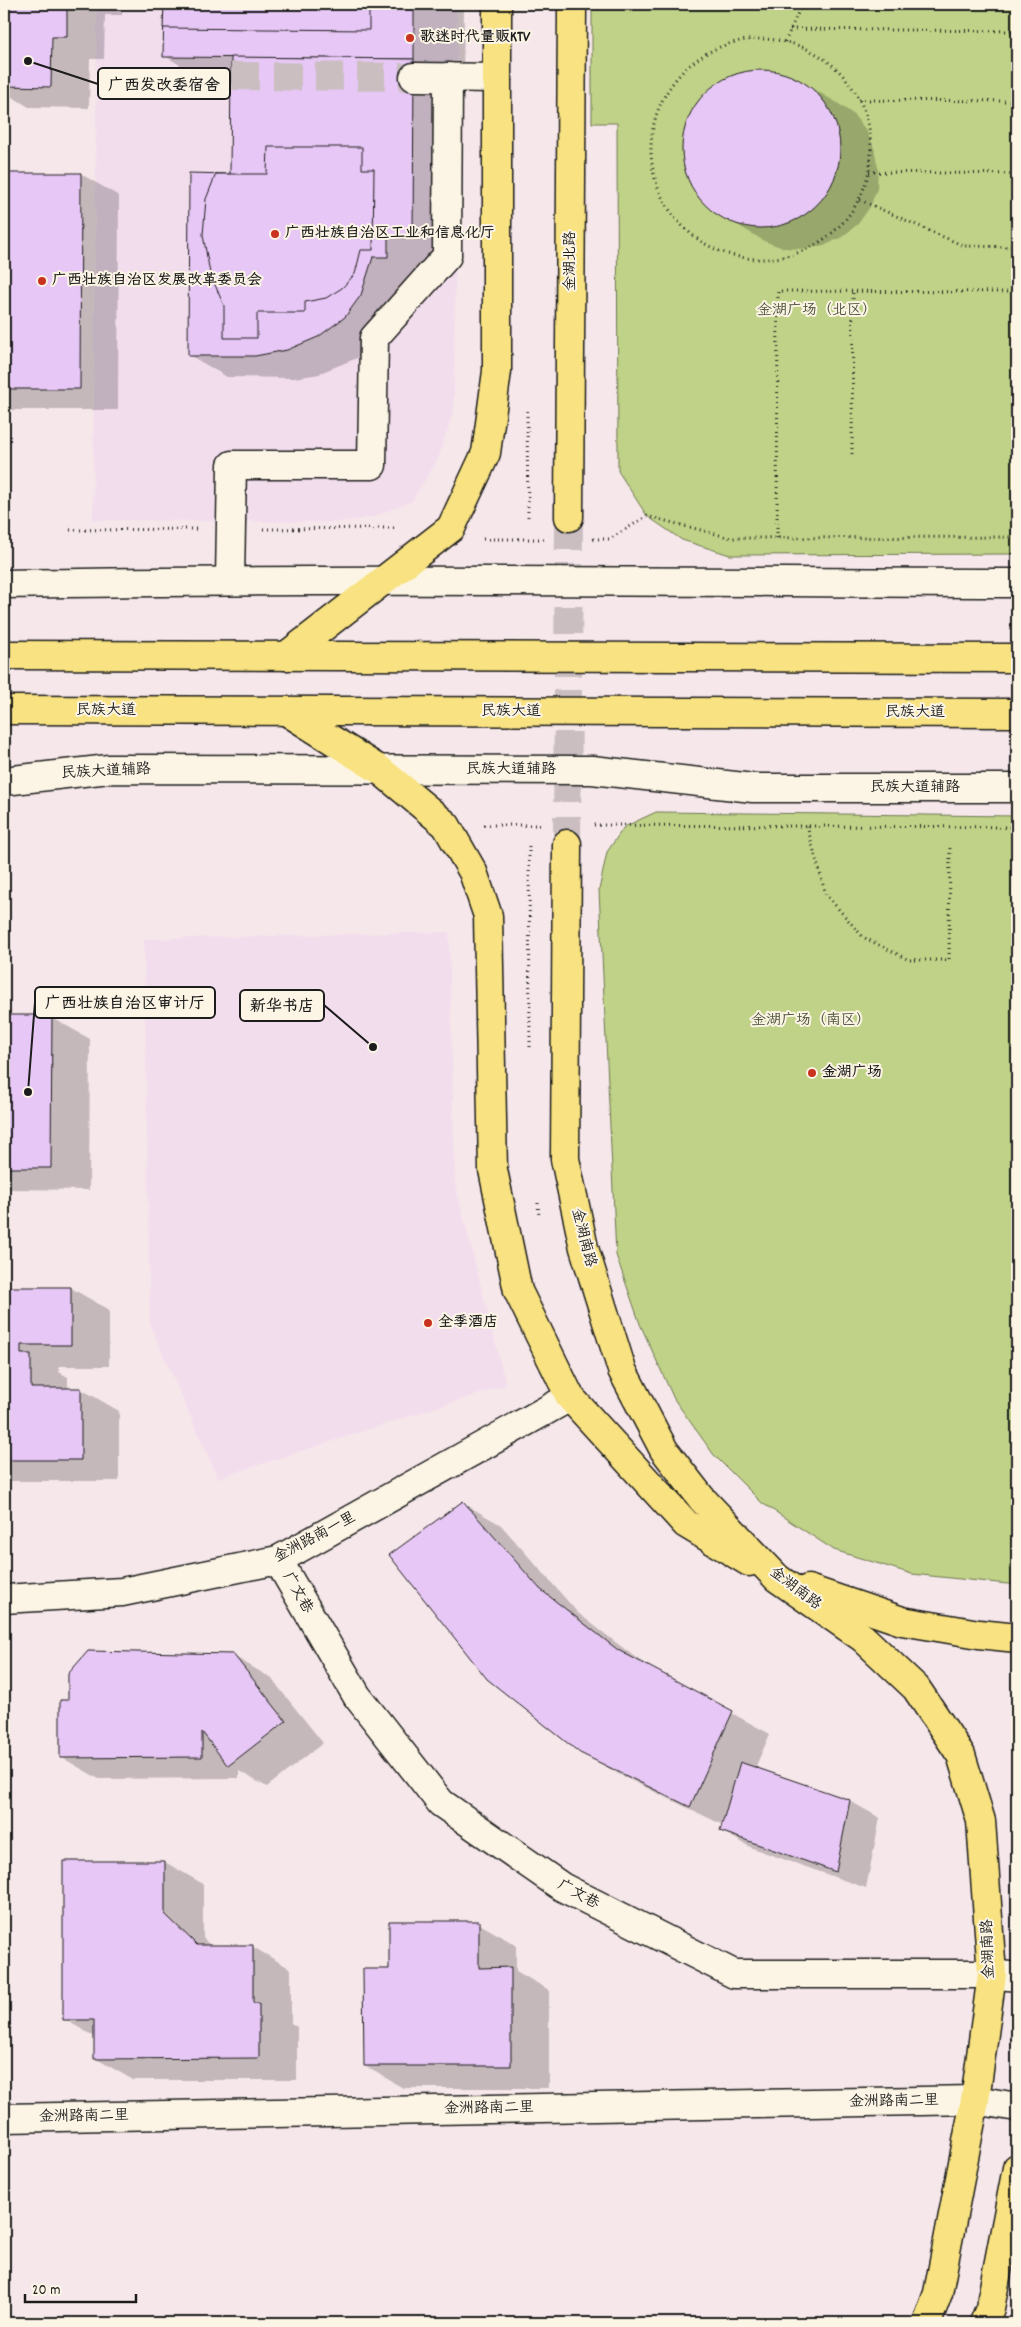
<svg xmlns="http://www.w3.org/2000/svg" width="1021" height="2327" viewBox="0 0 1021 2327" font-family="Dekko,'LXGW WenKai TC',sans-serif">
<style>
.built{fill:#f2dded}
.green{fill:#bfd287;stroke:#6e7752}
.shadow{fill:#0003}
.building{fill:#e7c7f5;stroke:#1c1c1c}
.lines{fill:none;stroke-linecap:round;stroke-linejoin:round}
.minor-tunnel{stroke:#cabec1;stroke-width:28;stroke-dasharray:28 14;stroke-linecap:butt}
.major-tunnel{stroke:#cabec1;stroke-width:28;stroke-dasharray:28 14;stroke-linecap:butt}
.minor-casing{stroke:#1c1c1c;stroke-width:31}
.major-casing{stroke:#1c1c1c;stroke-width:31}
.highway-casing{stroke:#1c1c1c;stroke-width:31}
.path{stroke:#1c1c1c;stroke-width:3;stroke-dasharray:1 4;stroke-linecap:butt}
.minor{stroke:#fcf5e5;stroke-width:28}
.major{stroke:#f8e281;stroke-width:28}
.highway{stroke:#f8e281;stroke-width:28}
.poi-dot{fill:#c8321e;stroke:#fcf5e5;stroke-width:2}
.labels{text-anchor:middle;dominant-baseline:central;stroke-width:4;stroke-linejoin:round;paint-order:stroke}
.poi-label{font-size:15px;font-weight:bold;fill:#1c1c1c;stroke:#fcf5e5;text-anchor:start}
.street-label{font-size:15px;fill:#1c1c1c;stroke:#fcf5e5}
.park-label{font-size:15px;fill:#4d533c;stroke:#fcf5e5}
.leader{fill:none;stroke:#1c1c1c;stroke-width:2}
.callout-dot{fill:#1c1c1c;stroke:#fcf5e5;stroke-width:2}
.callout{fill:#fcf5e5;stroke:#1c1c1c;stroke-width:2}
.callout-label{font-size:16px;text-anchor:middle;font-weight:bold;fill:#1c1c1c}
</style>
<rect width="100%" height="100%" fill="#f6e7ea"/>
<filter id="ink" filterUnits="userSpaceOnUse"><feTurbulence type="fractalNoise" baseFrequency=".02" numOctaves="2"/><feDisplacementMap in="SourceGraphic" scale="10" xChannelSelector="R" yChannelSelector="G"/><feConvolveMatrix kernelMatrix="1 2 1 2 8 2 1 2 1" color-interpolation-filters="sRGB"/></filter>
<g filter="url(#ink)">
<g class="built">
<path d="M97 4H457L454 409 438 459 412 501 373 517 340 522 93 520Z"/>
<path d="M449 932 455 1184 506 1385 218 1478 150 1325 144 939Z"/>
</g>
<g class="green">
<path d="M592 4H1017V554L730 555 682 540 647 516 618 471 617 123H592Z"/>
<path d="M656 812 1017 816V1585L912 1574 834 1550 762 1503 714 1455 674 1399 640 1324 616 1255 599 890 607 852 624 827Z"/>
</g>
<g class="shadow">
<path d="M4 4H122V15H105L104 59H90L89 108 29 107 4 92Z"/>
<path d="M165 4H464L463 87H452L451 259 424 286 418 311 406 325 357 358 320 373V374L294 378 227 377 189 355 232 175V85H214L165 56Z"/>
<path d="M757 71 777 73 797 80 836 102 853 114 866 130 874 148 878 168 877 189 870 207 858 224 842 237 824 246 804 249 783 248 764 241 708 207 695 192 686 173 683 153 685 133 691 113 703 97 719 83 737 75Z"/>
<path d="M4 174H81L119 196 118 410H4Z"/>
<path d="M4 1016 51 1017 90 1039 89 1190 4 1189Z"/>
<path d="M4 1288H71L109 1310V1366H59V1372L68 1377V1389H81L119 1411V1481H4Z"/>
<path d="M463 1503 501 1525 578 1613 649 1668 770 1734 755 1768 850 1801 880 1818 866 1888 752 1848 721 1831 723 1825 620 1775 581 1752Z"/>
<path d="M232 1655 271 1678 323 1743 267 1787 239 1771V1778L99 1779 61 1757 70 1702Z"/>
<path d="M165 1862 203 1884V1938L212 1947H253L291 1969V2023L297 2027V2080H133L95 2058V2037L64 2019Z"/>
<path d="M478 1923 516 1945V1971L549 1990V2088H403L365 2066 390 1970Z"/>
</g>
<g class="building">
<path d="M4 4H67V37H52L51 87 4 86Z"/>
<path d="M164 4H414V59L163 57Z"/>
<path d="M164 4H369V30L163 28Z"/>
<path d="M231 57 414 59 413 238 388 237V257H373L361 295 345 317 318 337 287 350 255 356H188L189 173 230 174Z"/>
<circle cx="761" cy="149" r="79"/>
<path d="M268 147H362V169H374L373 250H361L355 274 342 288 326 298 305 302V313H257V338H224V306L210 273 203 235 206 199 216 174H267Z"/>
<path d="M4 173H81L80 389H4Z"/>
<path d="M4 1015H52L51 1168H4Z"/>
<path d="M4 1287H71V1345H21V1354H31V1388H81V1460H4Z"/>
<path d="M463 1501 540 1589 618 1650 733 1711 690 1807 580 1753 487 1679 389 1555Z"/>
<path d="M88 1651 233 1654 286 1721 228 1766 202 1732V1757L60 1758V1700H68V1674Z"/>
<path d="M740 1762 850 1800 836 1872 720 1831Z"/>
<path d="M63 1861H165V1914L197 1945H253V2003H259V2058L94 2059V2020H63Z"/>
<path d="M389 1921H479V1968L511 1967V2066H364L363 1969H389Z"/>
</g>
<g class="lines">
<path class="minor-tunnel" d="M231 76 414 77"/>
<path class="major-tunnel" d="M567 844 569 517"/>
<defs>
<g id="minor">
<path d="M414 77 497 78"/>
<path d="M230 580 232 465H372L374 338 447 256 448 77"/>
<path d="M4 584C341 578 679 582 1017 583"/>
<path d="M4 781 109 769 592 770 753 788H1017"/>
<path d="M278 1560 357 1696 441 1803 562 1887 734 1974H992L1017 1977"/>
<path d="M4 1599 122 1592 278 1560 570 1397"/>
<path d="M4 2118 975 2100 1017 2107"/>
</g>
<g id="major">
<path d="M569 517 572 4"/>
<path d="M286 656 451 528 486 453 497 371V4"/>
<path d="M286 711 380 770 446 825 473 872 488 916 493 1170 518 1291 570 1397 686 1524 749 1562"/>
<path d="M567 844 565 1159 584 1248 622 1370 664 1450 702 1499 777 1578 863 1638 916 1688 961 1755 981 1821 992 1974 975 2100 938 2293 927 2323"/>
<path d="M808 1589 902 1621 979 1634 1017 1638"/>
<path d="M984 2323 990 2308 1017 2168"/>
</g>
<g id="highway">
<path d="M4 655 1017 658"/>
<path d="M4 710 1017 713"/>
</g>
</defs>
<use href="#minor" class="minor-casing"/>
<use href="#major" class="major-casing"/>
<use href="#highway" class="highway-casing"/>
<g class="path">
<path d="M790 29 1017 31"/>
<circle cx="761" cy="149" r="110"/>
<path d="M785 42 802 4"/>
<path d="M859 100 1017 101"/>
<path d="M869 172 1017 174"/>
<path d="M860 200 964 246 1017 247"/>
<path d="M527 411 528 519"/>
<path d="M852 454 853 291"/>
<path d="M263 529 394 528"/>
<path d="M70 530 199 529"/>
<path d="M777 538 778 291 1017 292"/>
<path d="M483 539H544"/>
<path d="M593 539H610L647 516 731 538 1017 537"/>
<path d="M484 825H540"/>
<path d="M594 825 1017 827"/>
<path d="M807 826 826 895 863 937 909 960H949L950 845"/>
<path d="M529 846 530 1048"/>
<path d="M538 1203 539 1217"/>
</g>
<use href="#minor" class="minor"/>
<use href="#major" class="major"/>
<use href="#highway" class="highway"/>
</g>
</g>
<g class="poi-dot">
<circle cx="410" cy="38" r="5"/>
<circle cx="275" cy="234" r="5"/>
<circle cx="42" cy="281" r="5"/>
<circle cx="812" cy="1073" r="5"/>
<circle cx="428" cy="1323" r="5"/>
</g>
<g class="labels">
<g class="poi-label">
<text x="420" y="38">歌迷时代量贩KTV</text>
<text x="285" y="234">广西壮族自治区工业和信息化厅</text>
<text x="52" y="281">广西壮族自治区发展改革委员会</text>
<text x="822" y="1073">金湖广场</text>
<text x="438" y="1323">全季酒店</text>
</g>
<g class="street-label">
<text transform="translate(571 261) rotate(-90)">金湖北路</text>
<text x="106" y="711">民族大道</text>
<text x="511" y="712">民族大道</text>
<text x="915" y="713">民族大道</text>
<text x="511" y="770">民族大道辅路</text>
<text transform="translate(106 772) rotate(-3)">民族大道辅路</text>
<text x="915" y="788">民族大道辅路</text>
<text transform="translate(583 1238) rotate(76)">金湖南路</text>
<text transform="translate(315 1538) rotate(-28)">金洲路南一里</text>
<text transform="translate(795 1589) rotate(37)">金湖南路</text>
<text transform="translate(297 1593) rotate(60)">广文巷</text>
<text transform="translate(578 1895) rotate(28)">广文巷</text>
<text transform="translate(989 1949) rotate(-92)">金湖南路</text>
<text transform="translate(894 2102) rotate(-1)">金洲路南二里</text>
<text transform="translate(489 2109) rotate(-1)">金洲路南二里</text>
<text transform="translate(84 2117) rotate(-1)">金洲路南二里</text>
</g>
<g class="park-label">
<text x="817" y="311">金湖广场（北区）</text>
<text x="811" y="1021">金湖广场（南区）</text>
</g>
</g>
<path class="leader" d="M28 61L98 84M28 1092L35 1002M373 1047L324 1005"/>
<g class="callout-dot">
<circle cx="28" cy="61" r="5"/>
<circle cx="28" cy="1092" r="5"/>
<circle cx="373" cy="1047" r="5"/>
</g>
<g class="callout">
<rect x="98" y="68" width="132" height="31" rx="5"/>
<rect x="35" y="987" width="180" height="31" rx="5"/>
<rect x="240" y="990" width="84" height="31" rx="5"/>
</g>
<g class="callout-label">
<text x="164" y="90">广西发改委宿舍</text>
<text x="125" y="1008">广西壮族自治区审计厅</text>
<text x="282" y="1011">新华书店</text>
</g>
<rect width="1021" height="2327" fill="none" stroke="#fcf5e5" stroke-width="20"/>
<rect x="10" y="10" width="1001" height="2307" fill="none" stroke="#1c1c1c" stroke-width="2" filter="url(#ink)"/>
<path d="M25 2294v8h111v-8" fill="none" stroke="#1c1c1c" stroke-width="2.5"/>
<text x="32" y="2294" font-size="15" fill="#1c1c1c" stroke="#fcf5e5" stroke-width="4" paint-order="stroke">20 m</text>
</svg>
